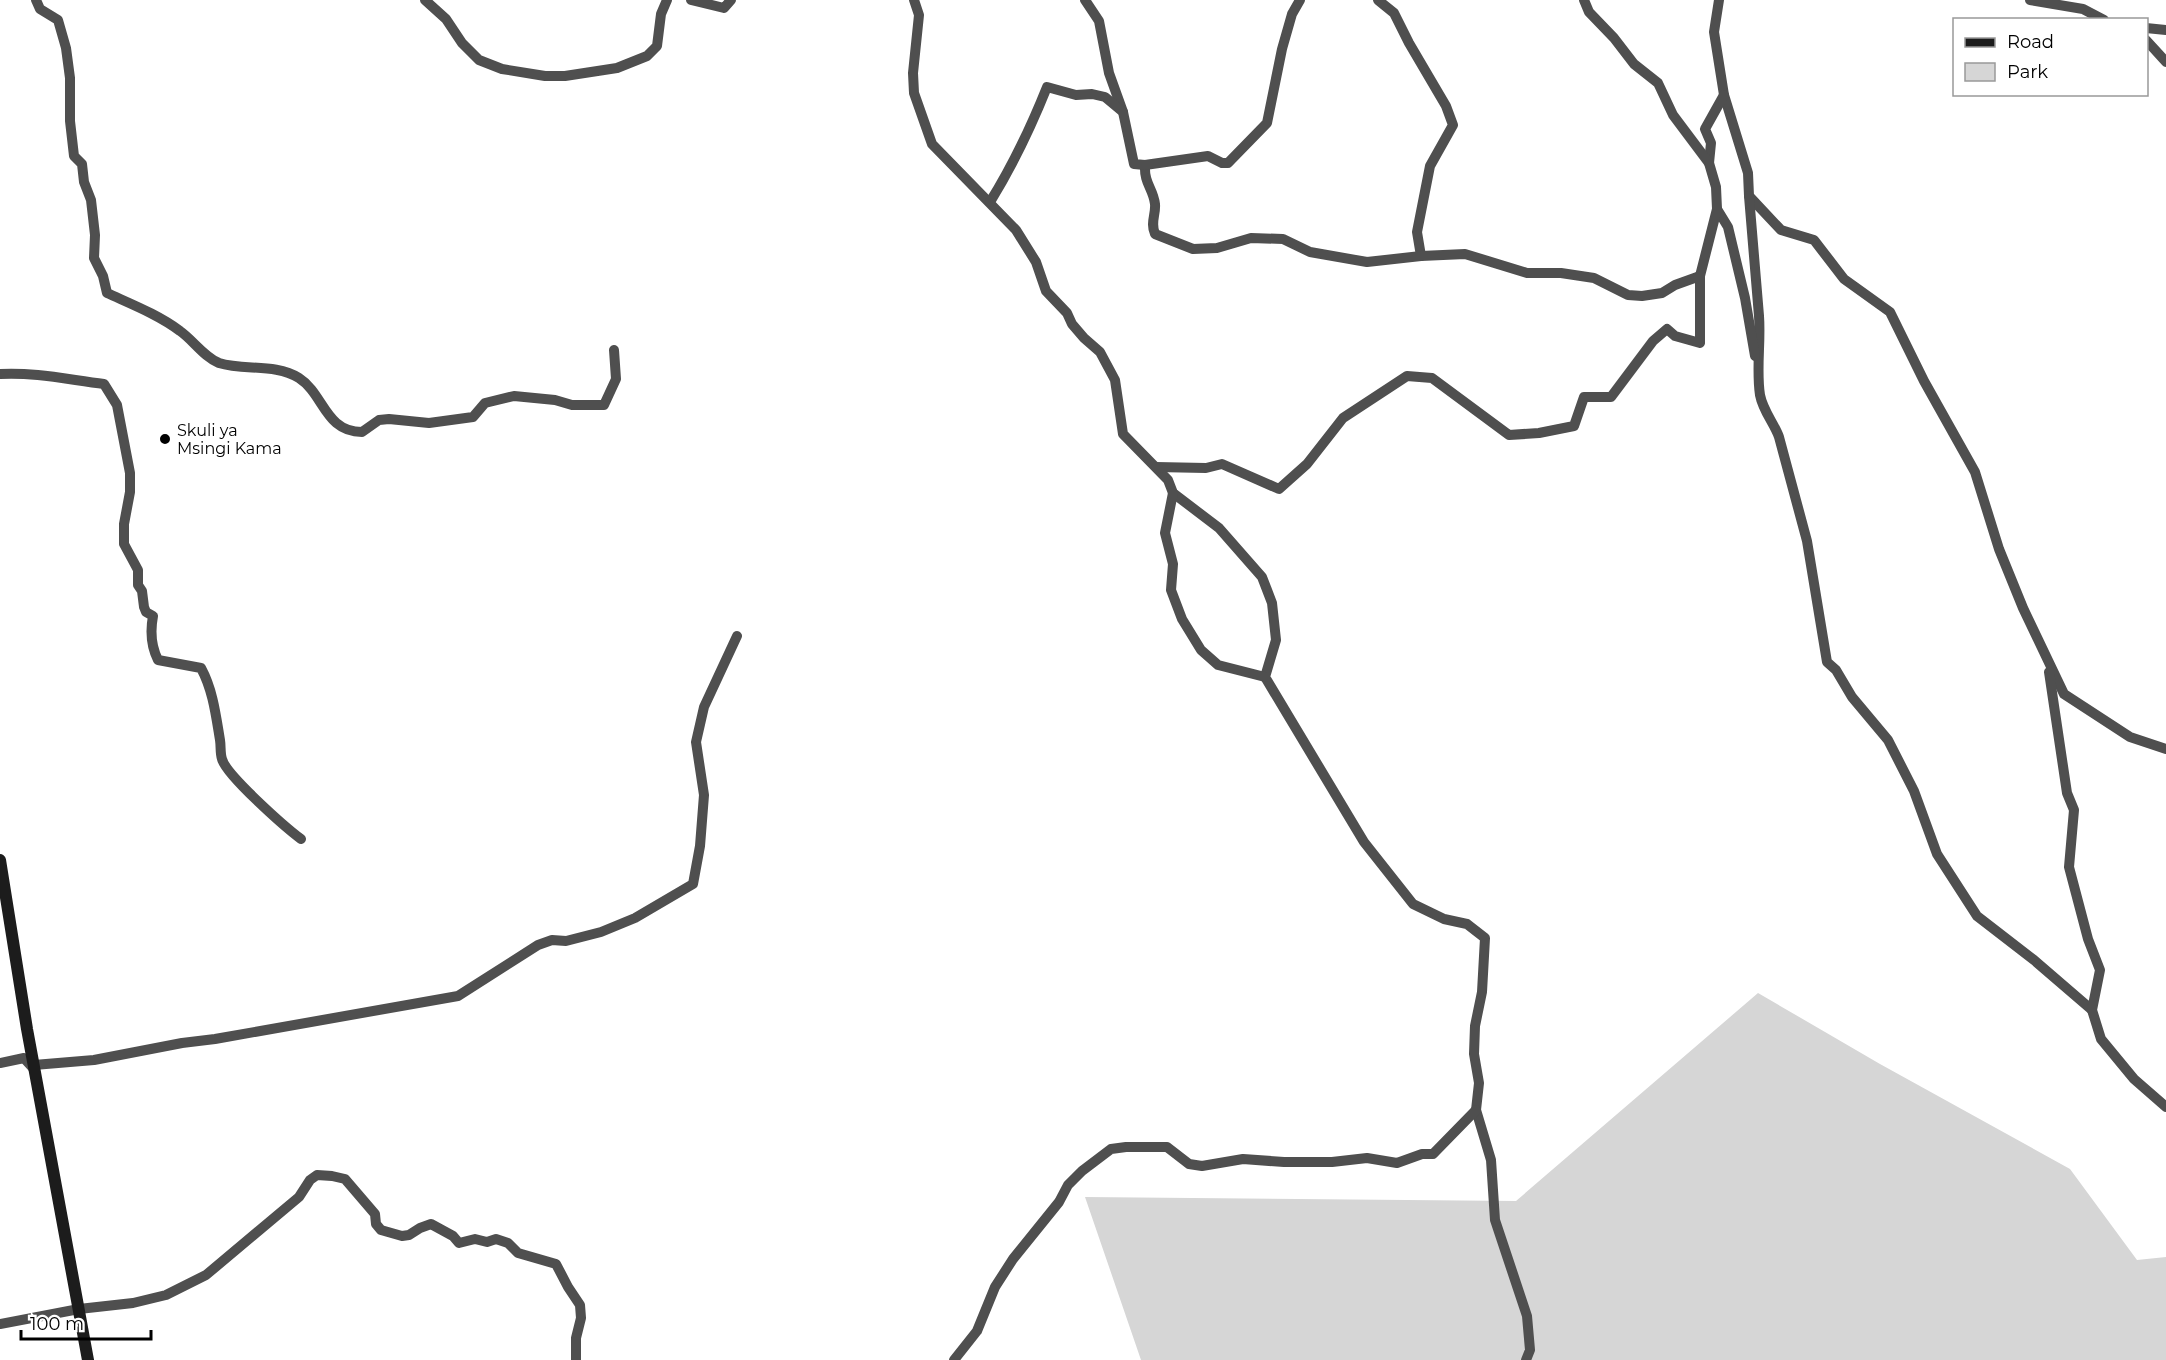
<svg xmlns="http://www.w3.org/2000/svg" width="2166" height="1360" viewBox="0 0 2166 1360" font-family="Montserrat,sans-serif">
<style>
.green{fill:#d6d6d6}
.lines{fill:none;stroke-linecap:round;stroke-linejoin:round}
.street{stroke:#4f4f4f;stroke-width:10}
.secondary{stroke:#1c1c1c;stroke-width:12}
.poi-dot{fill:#000;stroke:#fff;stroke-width:2}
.labels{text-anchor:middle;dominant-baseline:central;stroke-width:5;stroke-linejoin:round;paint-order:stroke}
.poi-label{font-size:16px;fill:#000;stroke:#fff;text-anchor:start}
</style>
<rect width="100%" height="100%" fill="#fff"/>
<path class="green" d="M1758 993 1880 1064 2070 1169 2137 1260 2166 1257V1360H1141L1085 1197 1516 1201Z"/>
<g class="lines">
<g class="street">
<path d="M36 0 40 9 58 20 66 48 70 78V121L74 156 82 164 84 182 91 200 95 235 94 258 103 276 107 293C131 304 159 315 180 331 193 340 204 357 219 363 244 371 275 363 299 378 324 394 325 432 362 432L379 420 389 419 429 423 473 417 485 403 514 396 555 400 572 405H604L616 379 614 350"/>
<path d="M425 0 446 19 462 43 479 60 502 69 545 76H565L617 68 647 56 657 46 661 14 667 0"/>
<path d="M691 0 724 8 731 0"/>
<path d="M914 0 919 15 913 73 914 93 932 144 1016 230 1036 262 1046 291 1067 313 1072 324 1084 338 1100 352 1115 380 1123 434 1168 480 1173 493 1219 528 1262 577 1272 603 1276 640 1265 677 1364 842 1413 904 1444 919 1467 924 1485 938 1482 992 1475 1026 1474 1054 1479 1083 1476 1110 1491 1160 1495 1220 1527 1316 1530 1350 1526 1360"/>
<path d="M1085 0 1099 21 1109 73 1123 112"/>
<path d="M1378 0 1394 13 1409 43 1446 106 1453 125 1430 166 1417 232 1421 256"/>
<path d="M1719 0 1714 32 1724 95 1748 173 1749 196 1781 230 1814 240 1844 279 1890 312 1924 381 1975 472 1999 549 2023 608 2064 694 2130 737 2166 749"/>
<path d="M2030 0 2083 9 2104 20"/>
<path d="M2146 28 2166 30"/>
<path d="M2146 40 2166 62"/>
<path d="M1709 163 1711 143 1705 129 1724 95"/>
<path d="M1145 165C1144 184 1153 188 1155 204 1156 214 1150 223 1155 234L1193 249 1217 248 1251 238 1283 239 1310 252 1367 262 1421 256 1465 254 1527 273H1561L1594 278 1628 295 1642 296 1662 293 1675 285 1700 276"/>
<path d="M1749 196C1752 236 1756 276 1759 316 1761 343 1756 369 1760 395 1763 411 1774 423 1779 437L1807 541 1827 662 1836 670 1852 697 1888 740 1914 791 1937 854 1977 916 2034 960 2092 1010"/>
<path d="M990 202C1013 165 1031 127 1047 87L1076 95 1092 94 1105 97 1123 112 1134 164 1145 165 1208 156 1222 163H1228L1267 123 1282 49 1292 14 1300 0"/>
<path d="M1717 209 1728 227 1745 298 1755 356"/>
<path d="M0 374C35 372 70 380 104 384L117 405 130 473V492L124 524V544L138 570V585L142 591 144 607 146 612 153 616C150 632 151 646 158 660L201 668C213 690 216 716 220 740 221 746 220 753 222 759 226 775 285 827 301 839"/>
<path d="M1156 467 1206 468 1222 464 1279 489 1307 464 1343 418 1407 376 1432 378 1509 435 1539 433 1574 426 1584 397H1611L1653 341 1667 329 1675 336 1700 343V276L1717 209 1716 187 1709 163 1673 115 1658 83 1634 64 1614 38 1589 12 1584 0"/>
<path d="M1173 493 1165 533 1173 564 1171 590 1182 619 1201 650 1218 665 1265 677"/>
<path d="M2049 672 2067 793 2074 810 2069 867 2088 939 2100 970 2092 1010 2101 1039 2134 1079 2166 1107"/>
<path d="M0 1063 24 1058 35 1070"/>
<path d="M34 1065 94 1060 182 1043 215 1039 458 996 538 945 552 940 566 941 601 932 635 918 693 884 700 846 704 795 696 742 704 707 737 636"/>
<path d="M0 1324 79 1309 133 1303 166 1295 206 1275 299 1197 310 1180 317 1175 332 1176 345 1179 375 1214 376 1224 381 1230 402 1236 409 1235 420 1228 431 1224 453 1236 459 1243 475 1239 487 1242 496 1239 508 1243 518 1253 556 1264 568 1287 580 1305 581 1318 576 1338V1360"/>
<path d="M954 1360 977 1331 995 1287 1013 1259 1059 1202 1068 1185 1082 1171 1111 1149 1126 1147H1167L1189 1164 1202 1166 1243 1159 1284 1162H1332L1367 1158 1397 1163 1422 1154H1433L1476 1110"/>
</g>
<path class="secondary" d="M0 860 27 1029 88 1360"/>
</g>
<circle class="poi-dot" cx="165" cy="439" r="6"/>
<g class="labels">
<g class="poi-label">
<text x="177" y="430">Skuli ya<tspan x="177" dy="18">Msingi Kama</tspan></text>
</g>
</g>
<rect x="1953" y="18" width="195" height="78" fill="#ffffff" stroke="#999999" stroke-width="1.5"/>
<rect x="1965" y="38" width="30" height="9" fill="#1c1c1c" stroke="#999999" stroke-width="1.5"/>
<text x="2007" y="48" font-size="18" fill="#000000">Road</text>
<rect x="1965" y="63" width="30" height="18" fill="#d6d6d6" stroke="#999999" stroke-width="1.5"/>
<text x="2007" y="78" font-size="18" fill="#000000">Park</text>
<path d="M21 1330v9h130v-9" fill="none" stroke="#000000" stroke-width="3"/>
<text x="30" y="1330" font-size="18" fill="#000000" stroke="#ffffff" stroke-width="4.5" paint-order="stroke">100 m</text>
</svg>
